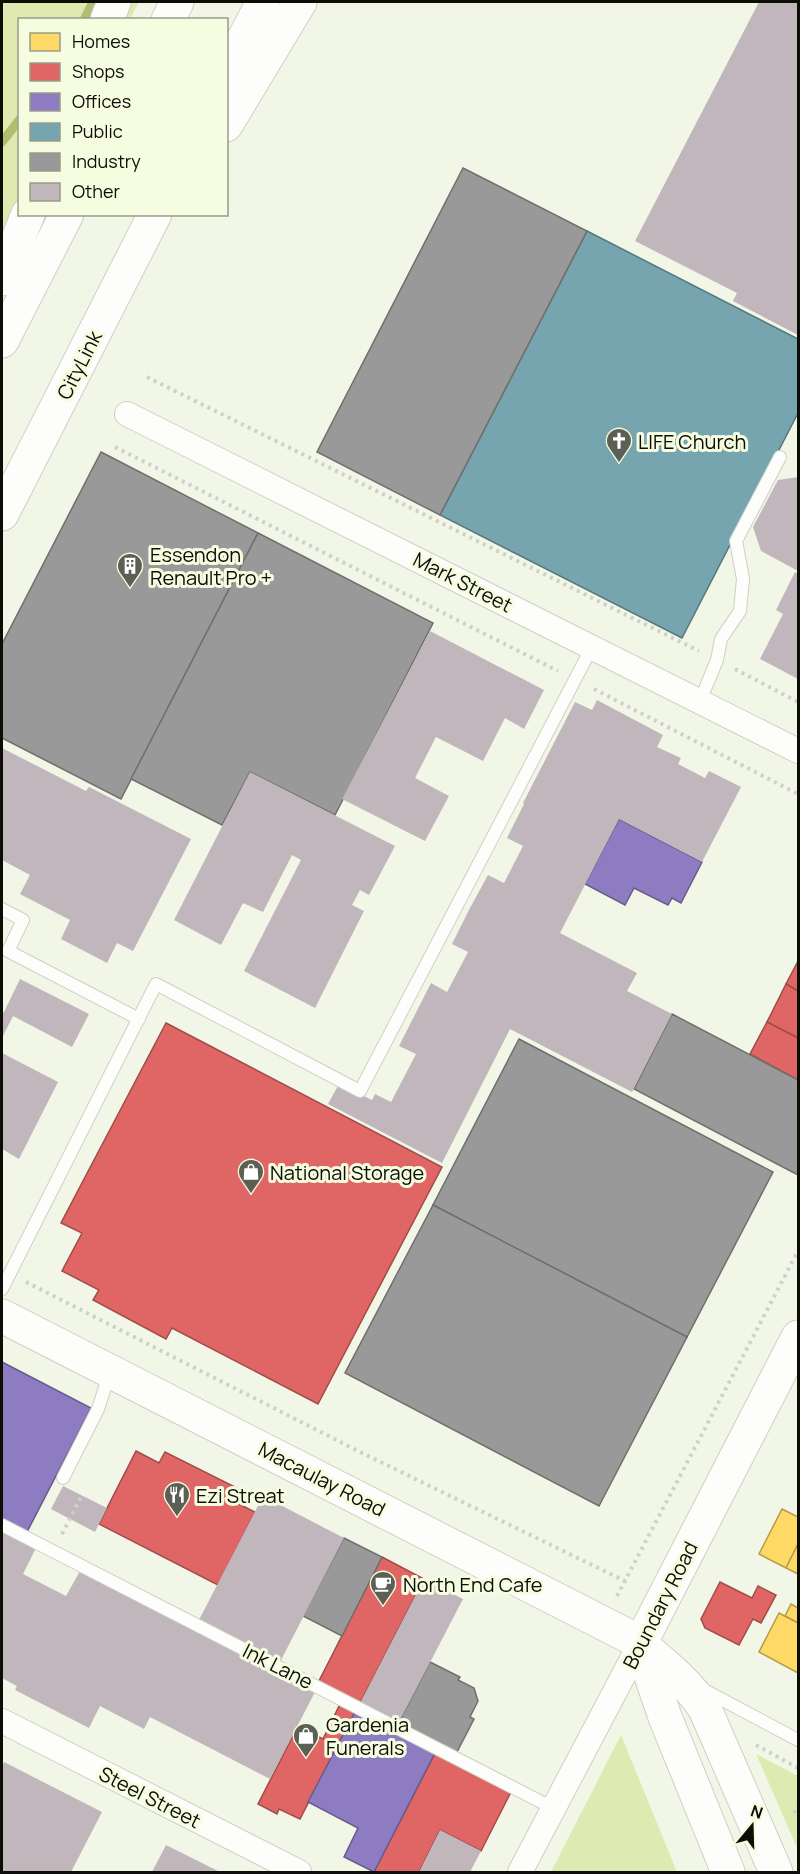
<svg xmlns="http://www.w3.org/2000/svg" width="800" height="1874" viewBox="0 0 800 1874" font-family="Manrope,sans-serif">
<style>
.green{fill:#deeab1}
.homes{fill:#ffd966;stroke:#b69c49;stroke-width:1.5}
.shops{fill:#e06666;stroke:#a04c49;stroke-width:1.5}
.offices{fill:#8e7cc3;stroke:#675b8a;stroke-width:1.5}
.public{fill:#76a5af;stroke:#56787c;stroke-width:1.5}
.industry{fill:#999;stroke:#6f6f6d;stroke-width:1.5}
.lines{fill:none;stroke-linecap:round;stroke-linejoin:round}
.stream{stroke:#b0be71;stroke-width:9}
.building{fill:#c0b6bc}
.lane-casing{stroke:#cdd1c4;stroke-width:14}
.street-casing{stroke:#cdd1c4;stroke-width:26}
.secondary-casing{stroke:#cdd1c4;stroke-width:35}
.highway-casing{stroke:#cdd1c4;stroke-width:35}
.path{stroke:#ced0cb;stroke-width:4;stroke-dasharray:3 4.5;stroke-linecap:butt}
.lane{stroke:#fdfefb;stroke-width:12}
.street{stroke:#fdfefb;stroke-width:24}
.secondary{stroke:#fdfefb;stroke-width:33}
.highway{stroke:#fdfefb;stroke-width:33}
.labels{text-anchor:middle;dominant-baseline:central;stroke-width:6;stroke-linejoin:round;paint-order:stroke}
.street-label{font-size:20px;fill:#0c0e06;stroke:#f5fce0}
.poi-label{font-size:20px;fill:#0c0e06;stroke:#f5fce0;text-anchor:start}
</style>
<rect width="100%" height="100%" fill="#f2f6e6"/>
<g class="green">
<path d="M2 2H139L130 19 20 20V214L2 276Z"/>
<path d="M621 1735 677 1872H551Z"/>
<path d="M756 1754 798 1776V1850Z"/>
</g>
<g class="homes">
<path d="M782 1509 798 1517V1544L786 1568 759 1554Z"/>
<path d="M798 1544V1574L786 1568Z"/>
<path d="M791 1604 798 1608V1623L785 1616Z"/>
<path d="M779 1613 798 1623V1673L759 1652Z"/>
</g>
<g class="shops">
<path d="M798 961V991L786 984Z"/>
<path d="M786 984 798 991V1038L767 1022Z"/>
<path d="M767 1022 798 1038V1080L750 1054Z"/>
<path d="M166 1023 442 1167 318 1404 172 1328 166 1339 93 1300 99 1290 62 1271 82 1233 61 1223Z"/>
<path d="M136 1451 159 1463 165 1452 237 1488 231 1500 255 1512 218 1585 99 1524Z"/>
<path d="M382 1557 424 1579 360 1703 319 1681Z"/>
<path d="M720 1582 752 1598 758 1586 776 1595 761 1623 753 1619 739 1645 705 1628 701 1619Z"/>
<path d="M340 1704 355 1712 300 1819 279 1809 277 1814 258 1804 298 1726 323 1739Z"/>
<path d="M435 1753 511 1792 481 1851 440 1830 419 1872H374Z"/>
</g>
<g class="offices">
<path d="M619 819 702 862 681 903 672 898 668 905 634 888 625 905 585 884Z"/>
<path d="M2 1362 91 1408 27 1532 2 1519Z"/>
<path d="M355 1712 435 1753 374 1872 344 1857 358 1828 308 1802Z"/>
</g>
<path class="public" d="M587 231 798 339V413L682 638 440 515Z"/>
<g class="industry">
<path d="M463 168 587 231 440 515 317 452Z"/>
<path d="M101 452 258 533 121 799 2 738V644Z"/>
<path d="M258 533 433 623 335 815 250 772 222 825 131 779Z"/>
<path d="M672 1014 798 1080V1175L634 1089Z"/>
<path d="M519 1039 773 1172 687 1337 433 1205Z"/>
<path d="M433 1205 687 1337 599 1506 345 1373Z"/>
<path d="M344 1538 382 1557 342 1636 303 1616Z"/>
<path d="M430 1662 460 1677 458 1680 474 1688 478 1701 470 1717 474 1719 457 1752 399 1722Z"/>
</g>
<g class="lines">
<g class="stream">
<path d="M84 20 93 2"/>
<path d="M2 142 20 119"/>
</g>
</g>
<g class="building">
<path d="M759 2H798V335L733 301 737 293 635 241Z"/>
<path d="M798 477V571L761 551 753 527 778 480Z"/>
<path d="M795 572 798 574V679L760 659 783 614 776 610Z"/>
<path d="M430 631 544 690 524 729 505 718 483 761 436 737 415 778 449 796 425 841 342 799Z"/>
<path d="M597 700 663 735 657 747 681 758 678 764 705 778 709 771 741 787 702 862 619 819 560 933 637 973 627 991 672 1014 632 1092 510 1029 442 1163 328 1104 339 1084 372 1100 375 1094 391 1102 416 1054 399 1046 431 983 447 992 468 952 452 944 470 908 488 875 504 883 523 846 507 838 524 804 523 803 575 702 592 710Z"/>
<path d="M2 748 86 791 89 787 191 839 133 951 117 943 107 963 61 939 70 920 20 894 30 875 2 860Z"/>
<path d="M250 772 395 846 369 895 360 890 352 905 364 911 315 1008 244 971 301 860 292 855 263 912 243 903 221 945 174 920Z"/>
<path d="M20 979 89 1014 72 1047 13 1016 2 1038V1011L4 1012Z"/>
<path d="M2 1053 58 1082 19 1159 2 1149Z"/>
<path d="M63 1486 107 1508 95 1532 51 1509Z"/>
<path d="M263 1496 344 1538 280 1662 199 1620Z"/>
<path d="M2 1531 36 1548 23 1574 66 1596 80 1571 315 1692 270 1779 150 1717 144 1729 100 1706 89 1728 15 1690 17 1686 2 1678Z"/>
<path d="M424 1579 463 1599 399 1722 360 1703Z"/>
<path d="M4 1762 102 1812 71 1872H2V1768Z"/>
<path d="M440 1830 481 1851 470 1872H419Z"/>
<path d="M166 1845 220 1872H152Z"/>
</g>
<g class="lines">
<defs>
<g id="lane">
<path d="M700 701 717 660 721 639 740 611 743 579 736 541 780 457"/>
<path d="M2 909 23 920 8 951 139 1019"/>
<path d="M2 1289 156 984 360 1091 592 647"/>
<path d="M63 1478 98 1409 110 1372"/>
<path d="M2 1525 553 1808"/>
<path d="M704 1690 798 1740"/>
</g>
<g id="street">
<path d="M127 414 798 751"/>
<path d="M2 1721 299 1872"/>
<path d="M520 1872 640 1644"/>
</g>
<g id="secondary">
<path d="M2 1316 634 1639C659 1660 687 1681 705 1709L776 1872"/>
<path d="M640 1644 798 1337"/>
<path d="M640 1644 665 1717 728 1872"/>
</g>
<g id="highway">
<path d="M107 20 114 2"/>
<path d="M168 20 177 2"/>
<path d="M226 73 263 2"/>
<path d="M226 125 300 2"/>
<path d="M2 279 28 214"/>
<path d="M2 341 67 214"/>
<path d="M2 514 155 214"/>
</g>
</defs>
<use href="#lane" class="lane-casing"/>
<use href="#street" class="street-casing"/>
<use href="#secondary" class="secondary-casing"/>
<use href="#highway" class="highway-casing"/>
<g class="path">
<path d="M147 377 699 651"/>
<path d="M115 447 558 671"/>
<path d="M735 669 798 702"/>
<path d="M594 689 798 794"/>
<path d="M26 1282 360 1452 625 1581"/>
<path d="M62 1534 81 1497"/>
<path d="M617 1596 798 1251"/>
<path d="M756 1745 798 1768"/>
<path d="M794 1813 798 1805"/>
</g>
<use href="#lane" class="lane"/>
<use href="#street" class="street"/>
<use href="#secondary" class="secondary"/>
<use href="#highway" class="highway"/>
</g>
<defs>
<symbol id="church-pin" viewBox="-11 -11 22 30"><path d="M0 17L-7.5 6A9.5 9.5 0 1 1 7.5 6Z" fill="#5c5f54" stroke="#f5fce0"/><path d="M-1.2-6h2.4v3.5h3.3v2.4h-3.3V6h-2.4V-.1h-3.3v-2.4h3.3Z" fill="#fff"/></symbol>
<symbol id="building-pin" viewBox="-11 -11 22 30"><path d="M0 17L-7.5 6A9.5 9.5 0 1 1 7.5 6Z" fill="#5c5f54" stroke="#f5fce0"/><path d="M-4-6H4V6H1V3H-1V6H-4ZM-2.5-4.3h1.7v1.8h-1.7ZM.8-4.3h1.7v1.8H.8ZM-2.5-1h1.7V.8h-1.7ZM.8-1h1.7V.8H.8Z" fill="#fff"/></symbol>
<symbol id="shop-pin" viewBox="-11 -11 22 30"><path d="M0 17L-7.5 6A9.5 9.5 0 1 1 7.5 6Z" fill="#5c5f54" stroke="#f5fce0"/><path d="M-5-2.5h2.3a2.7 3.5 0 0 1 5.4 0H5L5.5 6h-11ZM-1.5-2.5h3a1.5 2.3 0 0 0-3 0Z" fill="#fff"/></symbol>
<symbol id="restaurant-pin" viewBox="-11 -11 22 30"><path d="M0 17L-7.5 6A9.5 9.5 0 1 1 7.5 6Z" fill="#5c5f54" stroke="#f5fce0"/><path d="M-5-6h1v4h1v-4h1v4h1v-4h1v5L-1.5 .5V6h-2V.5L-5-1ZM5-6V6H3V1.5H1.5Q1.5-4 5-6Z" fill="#fff"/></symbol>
<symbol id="cafe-pin" viewBox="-11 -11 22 30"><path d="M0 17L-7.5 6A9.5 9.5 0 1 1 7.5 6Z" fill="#5c5f54" stroke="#f5fce0"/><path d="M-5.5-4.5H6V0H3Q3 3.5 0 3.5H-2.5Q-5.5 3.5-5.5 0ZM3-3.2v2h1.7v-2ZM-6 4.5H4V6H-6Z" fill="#fff"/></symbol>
</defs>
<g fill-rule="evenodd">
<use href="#church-pin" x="604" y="426" width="30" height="40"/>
<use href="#building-pin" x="115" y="551" width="30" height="40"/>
<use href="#shop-pin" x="236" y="1157" width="30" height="40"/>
<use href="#restaurant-pin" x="162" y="1480" width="30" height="40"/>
<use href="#cafe-pin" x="368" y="1569" width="30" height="40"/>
<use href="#shop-pin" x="291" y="1721" width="30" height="40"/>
</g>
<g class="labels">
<g class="street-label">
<text transform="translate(79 365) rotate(-63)">CityLink</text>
<text transform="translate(463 582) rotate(27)">Mark Street</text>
<text transform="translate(322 1479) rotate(27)">Macaulay Road</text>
<text transform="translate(660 1605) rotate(-63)">Boundary Road</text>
<text transform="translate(278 1666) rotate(27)">Ink Lane</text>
<text transform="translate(150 1797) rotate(27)">Steel Street</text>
</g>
<g class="poi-label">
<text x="638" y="441">LIFE Church</text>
<text x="150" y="554">Essendon<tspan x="150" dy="23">Renault Pro +</tspan></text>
<text x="270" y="1172">National Storage</text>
<text x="196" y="1495">Ezi Streat</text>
<text x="403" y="1584">North End Cafe</text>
<text x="326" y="1724">Gardenia<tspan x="326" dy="23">Funerals</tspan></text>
</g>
</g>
<rect width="800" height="1874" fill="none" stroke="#0c0e06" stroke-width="6"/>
<rect x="18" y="18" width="210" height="198" fill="#f5fce0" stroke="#989d89" stroke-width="1.5"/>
<rect x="30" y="33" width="30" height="18" fill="#ffd966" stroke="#989d89" stroke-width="1.5"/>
<text x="72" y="48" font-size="18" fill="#0c0e06">Homes</text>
<rect x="30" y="63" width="30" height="18" fill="#e06666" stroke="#989d89" stroke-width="1.5"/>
<text x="72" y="78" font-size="18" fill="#0c0e06">Shops</text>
<rect x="30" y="93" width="30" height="18" fill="#8e7cc3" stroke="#989d89" stroke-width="1.5"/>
<text x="72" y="108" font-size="18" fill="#0c0e06">Offices</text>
<rect x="30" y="123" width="30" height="18" fill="#76a5af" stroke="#989d89" stroke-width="1.5"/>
<text x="72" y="138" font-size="18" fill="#0c0e06">Public</text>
<rect x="30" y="153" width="30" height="18" fill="#999999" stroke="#989d89" stroke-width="1.5"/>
<text x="72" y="168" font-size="18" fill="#0c0e06">Industry</text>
<rect x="30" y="183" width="30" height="18" fill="#c0b6bc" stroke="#989d89" stroke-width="1.5"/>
<text x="72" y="198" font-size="18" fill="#0c0e06">Other</text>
<g transform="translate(752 1826) rotate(19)" stroke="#f5fce0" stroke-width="4.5" paint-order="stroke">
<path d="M0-4.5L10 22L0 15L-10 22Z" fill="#0c0e06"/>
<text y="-9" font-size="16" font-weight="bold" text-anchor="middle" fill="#0c0e06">N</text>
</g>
</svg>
